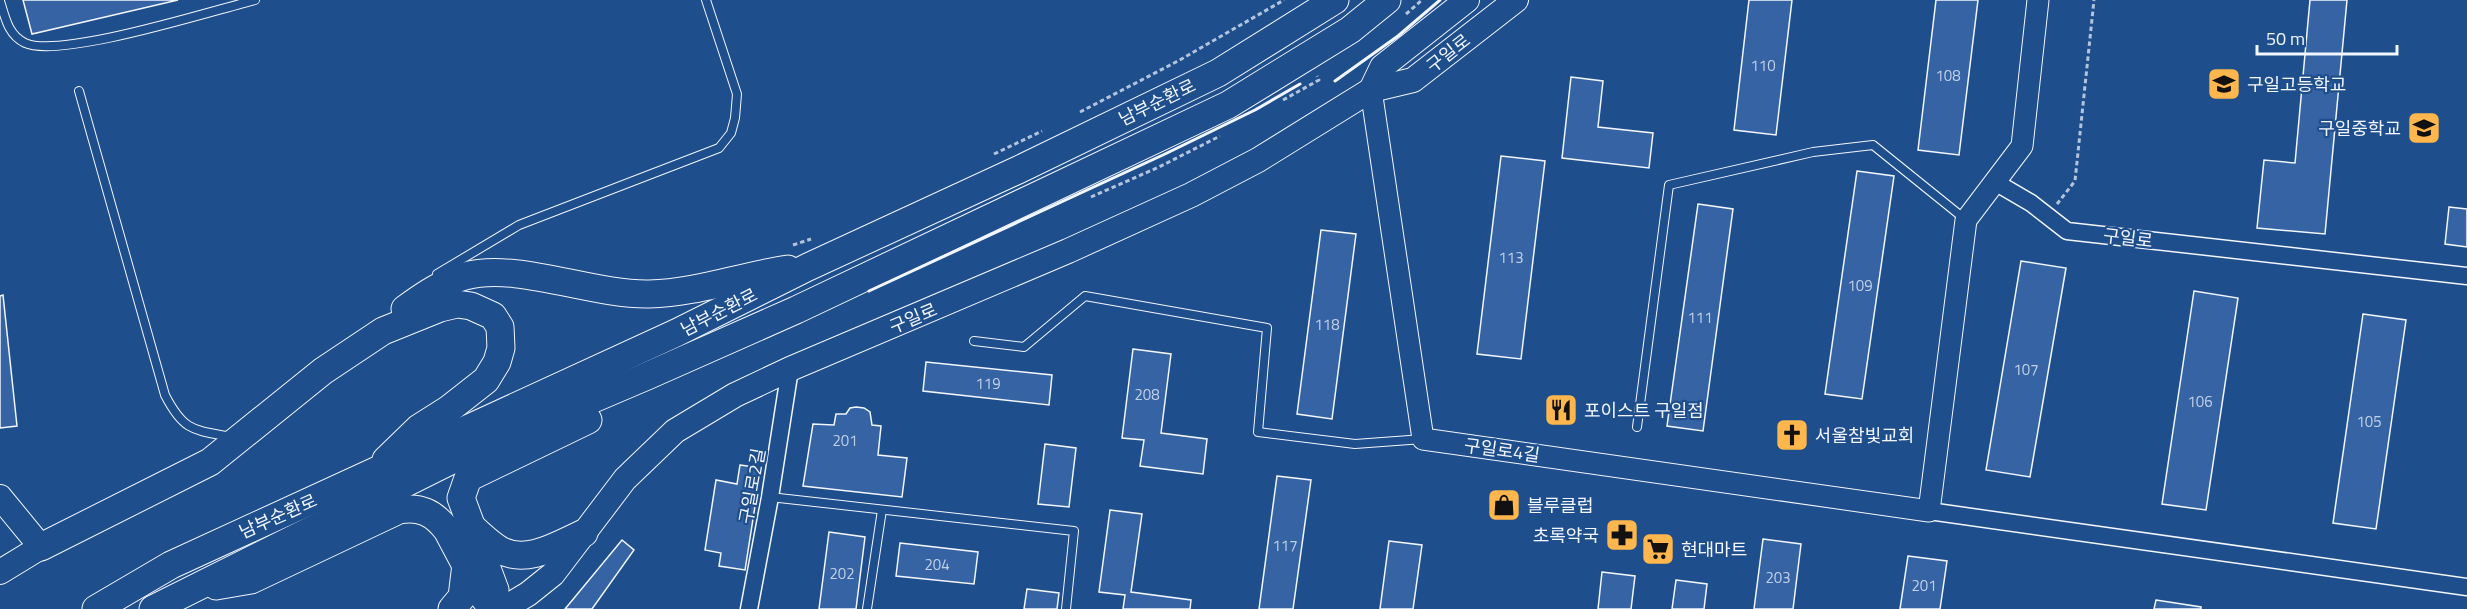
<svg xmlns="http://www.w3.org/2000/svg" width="2467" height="609" viewBox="0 0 2467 609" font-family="'Titillium Web','Noto Sans KR',sans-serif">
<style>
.building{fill:#3563a3;stroke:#f2f6ff;stroke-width:1.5}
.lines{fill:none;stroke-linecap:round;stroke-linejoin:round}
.service-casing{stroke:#f2f6ff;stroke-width:10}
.minor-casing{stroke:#f2f6ff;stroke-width:19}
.tertiary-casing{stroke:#f2f6ff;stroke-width:23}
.secondary-casing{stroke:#f2f6ff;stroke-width:26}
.primary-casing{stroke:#f2f6ff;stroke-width:29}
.path{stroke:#b3c4dc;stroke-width:3;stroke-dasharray:4.5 3;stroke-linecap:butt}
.service{stroke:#1f4e8c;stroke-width:8}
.minor{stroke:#1f4e8c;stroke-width:16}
.tertiary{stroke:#1f4e8c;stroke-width:21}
.secondary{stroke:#1f4e8c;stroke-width:24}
.primary{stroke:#1f4e8c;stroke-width:27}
.wall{stroke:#f2f6ff;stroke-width:3}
.labels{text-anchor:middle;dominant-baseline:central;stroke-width:4.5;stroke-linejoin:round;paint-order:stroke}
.number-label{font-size:15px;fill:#c3d1e8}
.street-label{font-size:18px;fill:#f2f6ff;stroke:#1f4e8c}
.poi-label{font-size:18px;fill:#f2f6ff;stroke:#1f4e8c;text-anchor:start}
</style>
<rect width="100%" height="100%" fill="#1f4e8c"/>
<g class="building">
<path d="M23 0H178L32 34Z"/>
<path d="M1749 0H1792L1776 135 1734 130Z"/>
<path d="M1936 0H1978L1959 155 1918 150Z"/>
<path d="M2310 0H2347L2325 234 2257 228 2264 160 2295 163Z"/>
<path d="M1571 77 1603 81 1598 127 1653 133 1649 168 1562 158Z"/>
<path d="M1501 156 1545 161 1521 359 1477 354Z"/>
<path d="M1857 171 1894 176 1862 399 1825 394Z"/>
<path d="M1698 204 1733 209 1703 431 1667 426Z"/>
<path d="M2449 207 2467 209V247L2445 244Z"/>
<path d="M1321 230 1356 234 1332 419 1297 414Z"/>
<path d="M2021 261 2066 268 2030 477 1986 470Z"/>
<path d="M2194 291 2238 298 2206 510 2162 504Z"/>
<path d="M3 295 17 426 0 428V296Z"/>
<path d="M2363 314 2406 320 2376 529 2333 523Z"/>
<path d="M1133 349 1171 354 1161 433 1207 439 1203 474 1140 466 1144 440 1122 438Z"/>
<path d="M926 362 1052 375 1049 405 923 391Z"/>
<path d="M856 407 864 408 870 412 872 425 881 426 878 455 907 458 902 497 803 486 813 424 834 425 836 414H846L850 408Z"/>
<path d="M1045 444 1076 448 1069 507 1038 504Z"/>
<path d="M740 465 761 468 745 570 719 566 721 553 705 550 716 480 737 484Z"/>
<path d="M1277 476 1311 480 1293 609H1259Z"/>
<path d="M1110 510 1142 514 1131 592 1191 600 1190 609H1123L1125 595 1099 592Z"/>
<path d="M829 532 865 537 856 609H819Z"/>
<path d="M1763 539 1801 544 1793 609H1754Z"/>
<path d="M622 540 634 550 592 609H565Z"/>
<path d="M1389 541 1422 545 1413 609H1380Z"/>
<path d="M900 543 978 552 974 584 896 576Z"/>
<path d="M1908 556 1947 561 1940 609H1900Z"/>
<path d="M1602 572 1635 576 1631 609H1598Z"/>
<path d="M1676 580 1707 584 1704 609H1672Z"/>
<path d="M1027 589 1059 593 1057 609H1024Z"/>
<path d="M2156 600 2201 607V609H2154Z"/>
</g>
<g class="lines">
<defs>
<g id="service">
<path d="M0 1C5 17 8 35 25 43 60 59 211 11 255 0"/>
<path d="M79 91 165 395C184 432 194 430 232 437"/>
<path d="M437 274 519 225 719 148 731 133 735 118 737 94 706 0"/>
<path d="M974 341 1024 347 1085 296 1267 328 1258 432 1355 444 1423 439"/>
<path d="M1637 427 1669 185 1813 152 1873 145 1966 220"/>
<path d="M770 497 1074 531 1066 609"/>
<path d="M867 609 882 510"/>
</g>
<g id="minor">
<path d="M1995 182 2031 203 2067 231 2467 276"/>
<path d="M1929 511 2467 587"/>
<path d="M749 609 770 497 790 369"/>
</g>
<path id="tertiary" d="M1371 90 1423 439 1929 511 1966 220 2022 146 2038 0"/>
<g id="secondary">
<path d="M1371 90 1382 67 1467 0"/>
<path d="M0 497 41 547 0 572"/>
<path d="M503 609 528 594 553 574 625 479 675 431 735 395 790 369 1068 251 1191 195 1258 160 1371 90 1413 80 1516 0"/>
</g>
<g id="primary">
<path d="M405 309C423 296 443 282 465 276 518 262 591 295 649 294 697 293 741 276 788 269"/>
<path d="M474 529C482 536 490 544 500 550 527 565 559 544 584 533"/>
<path d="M41 547 210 462 323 371 383 331 440 308 457 304 471 306 493 316 500 327 501 348 497 362 486 380 449 409 419 428 386 460"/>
<path d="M216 586 251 580 399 510C420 506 434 513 447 530L481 594 493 609"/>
<path d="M495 590 461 498 468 478 588 420"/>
<path d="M96 609 171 565 676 333 808 267 1018 170 1218 73 1335 0"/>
<path d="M153 609 462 455 647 376 796 310 1228 105 1350 30 1387 0"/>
<path d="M452 609 462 597 466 564"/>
</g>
</defs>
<use href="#service" class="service-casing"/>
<use href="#minor" class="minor-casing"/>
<use href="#tertiary" class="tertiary-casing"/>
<use href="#secondary" class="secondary-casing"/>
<use href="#primary" class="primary-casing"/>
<g class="path">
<path d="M1406 14 1422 0"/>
<path d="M1283 100 1319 80 1317 76"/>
<path d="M1080 112 1178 61 1284 0"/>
<path d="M994 154 1042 131"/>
<path d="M1091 197 1159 167 1220 136"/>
<path d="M2057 204 2075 181 2094 0"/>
<path d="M793 245 811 239"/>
</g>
<use href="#service" class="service"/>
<use href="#minor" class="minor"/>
<use href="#tertiary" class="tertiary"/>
<use href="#secondary" class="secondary"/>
<use href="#primary" class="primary"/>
<g class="wall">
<path d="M1335 81 1398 36 1440 0"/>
<path d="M869 291 1165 154 1255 110 1300 84"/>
</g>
</g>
<defs>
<symbol id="school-square" viewBox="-11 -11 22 22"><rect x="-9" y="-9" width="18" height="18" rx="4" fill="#ffb74d" stroke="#1f4e8c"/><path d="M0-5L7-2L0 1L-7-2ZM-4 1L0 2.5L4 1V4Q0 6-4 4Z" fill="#111"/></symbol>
<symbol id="restaurant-square" viewBox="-11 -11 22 22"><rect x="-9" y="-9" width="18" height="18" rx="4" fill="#ffb74d" stroke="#1f4e8c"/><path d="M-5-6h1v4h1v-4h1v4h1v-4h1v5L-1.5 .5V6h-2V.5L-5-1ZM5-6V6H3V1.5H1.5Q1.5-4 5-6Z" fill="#111"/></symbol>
<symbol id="church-square" viewBox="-11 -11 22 22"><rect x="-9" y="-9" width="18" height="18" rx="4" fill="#ffb74d" stroke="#1f4e8c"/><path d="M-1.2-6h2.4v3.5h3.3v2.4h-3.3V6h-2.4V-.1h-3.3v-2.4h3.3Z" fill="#111"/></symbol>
<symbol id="shop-square" viewBox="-11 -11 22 22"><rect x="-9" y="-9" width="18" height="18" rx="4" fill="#ffb74d" stroke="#1f4e8c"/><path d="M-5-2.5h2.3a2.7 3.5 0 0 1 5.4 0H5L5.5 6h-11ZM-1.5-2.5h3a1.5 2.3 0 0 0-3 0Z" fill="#111"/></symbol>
<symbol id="pharmacy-square" viewBox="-11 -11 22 22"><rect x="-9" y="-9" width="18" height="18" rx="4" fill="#ffb74d" stroke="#1f4e8c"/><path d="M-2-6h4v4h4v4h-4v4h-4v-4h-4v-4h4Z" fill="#111"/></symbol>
<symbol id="supermarket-square" viewBox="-11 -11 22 22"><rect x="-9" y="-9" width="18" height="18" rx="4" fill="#ffb74d" stroke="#1f4e8c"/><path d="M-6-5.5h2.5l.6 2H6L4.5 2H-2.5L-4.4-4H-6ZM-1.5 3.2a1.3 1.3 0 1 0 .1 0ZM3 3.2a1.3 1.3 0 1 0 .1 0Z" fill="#111"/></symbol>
</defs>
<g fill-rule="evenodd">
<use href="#school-square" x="2205" y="65" width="38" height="38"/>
<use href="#school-square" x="2405" y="109" width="38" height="38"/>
<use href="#restaurant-square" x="1542" y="391" width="38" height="38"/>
<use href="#church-square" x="1773" y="416" width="38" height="38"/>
<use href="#shop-square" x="1485" y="486" width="38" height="38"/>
<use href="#pharmacy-square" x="1603" y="516" width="38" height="38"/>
<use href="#supermarket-square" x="1639" y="530" width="38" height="38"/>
</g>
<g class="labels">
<g class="number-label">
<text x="1763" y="65">110</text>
<text x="1948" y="75">108</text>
<text x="1511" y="257">113</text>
<text x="1860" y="285">109</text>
<text x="1700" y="317">111</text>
<text x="1327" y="324">118</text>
<text x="2026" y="369">107</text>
<text x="988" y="383">119</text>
<text x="1147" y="394">208</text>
<text x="2200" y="401">106</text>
<text x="2369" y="421">105</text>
<text x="845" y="440">201</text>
<text x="1285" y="545">117</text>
<text x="937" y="564">204</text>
<text x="842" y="573">202</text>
<text x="1778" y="577">203</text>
<text x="1924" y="585">201</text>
</g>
<g class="street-label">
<text transform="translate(1448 53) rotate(-38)">구일로</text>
<text transform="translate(1157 102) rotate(-26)">남부순환로</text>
<text transform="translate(2128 238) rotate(7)">구일로</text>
<text transform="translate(719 312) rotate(-27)">남부순환로</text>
<text transform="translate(913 318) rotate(-23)">구일로</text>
<text transform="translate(1502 450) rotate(8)">구일로4길</text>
<text transform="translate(752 486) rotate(-80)">구일로2길</text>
<text transform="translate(278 516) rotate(-24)">남부순환로</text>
</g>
<g class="poi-label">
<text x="2247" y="84">구일고등학교</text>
<text x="2401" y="128" text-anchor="end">구일중학교</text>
<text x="1584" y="410">포이스트 구일점</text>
<text x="1815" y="435">서울참빛교회</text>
<text x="1527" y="505">블루클럽</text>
<text x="1599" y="535" text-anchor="end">초록약국</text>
<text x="1681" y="549">현대마트</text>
</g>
</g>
<path d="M2257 45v9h140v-9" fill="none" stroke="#f2f6ff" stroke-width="3"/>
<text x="2266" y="45" font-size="18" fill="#f2f6ff" stroke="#1f4e8c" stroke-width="4.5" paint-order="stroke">50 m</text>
</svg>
